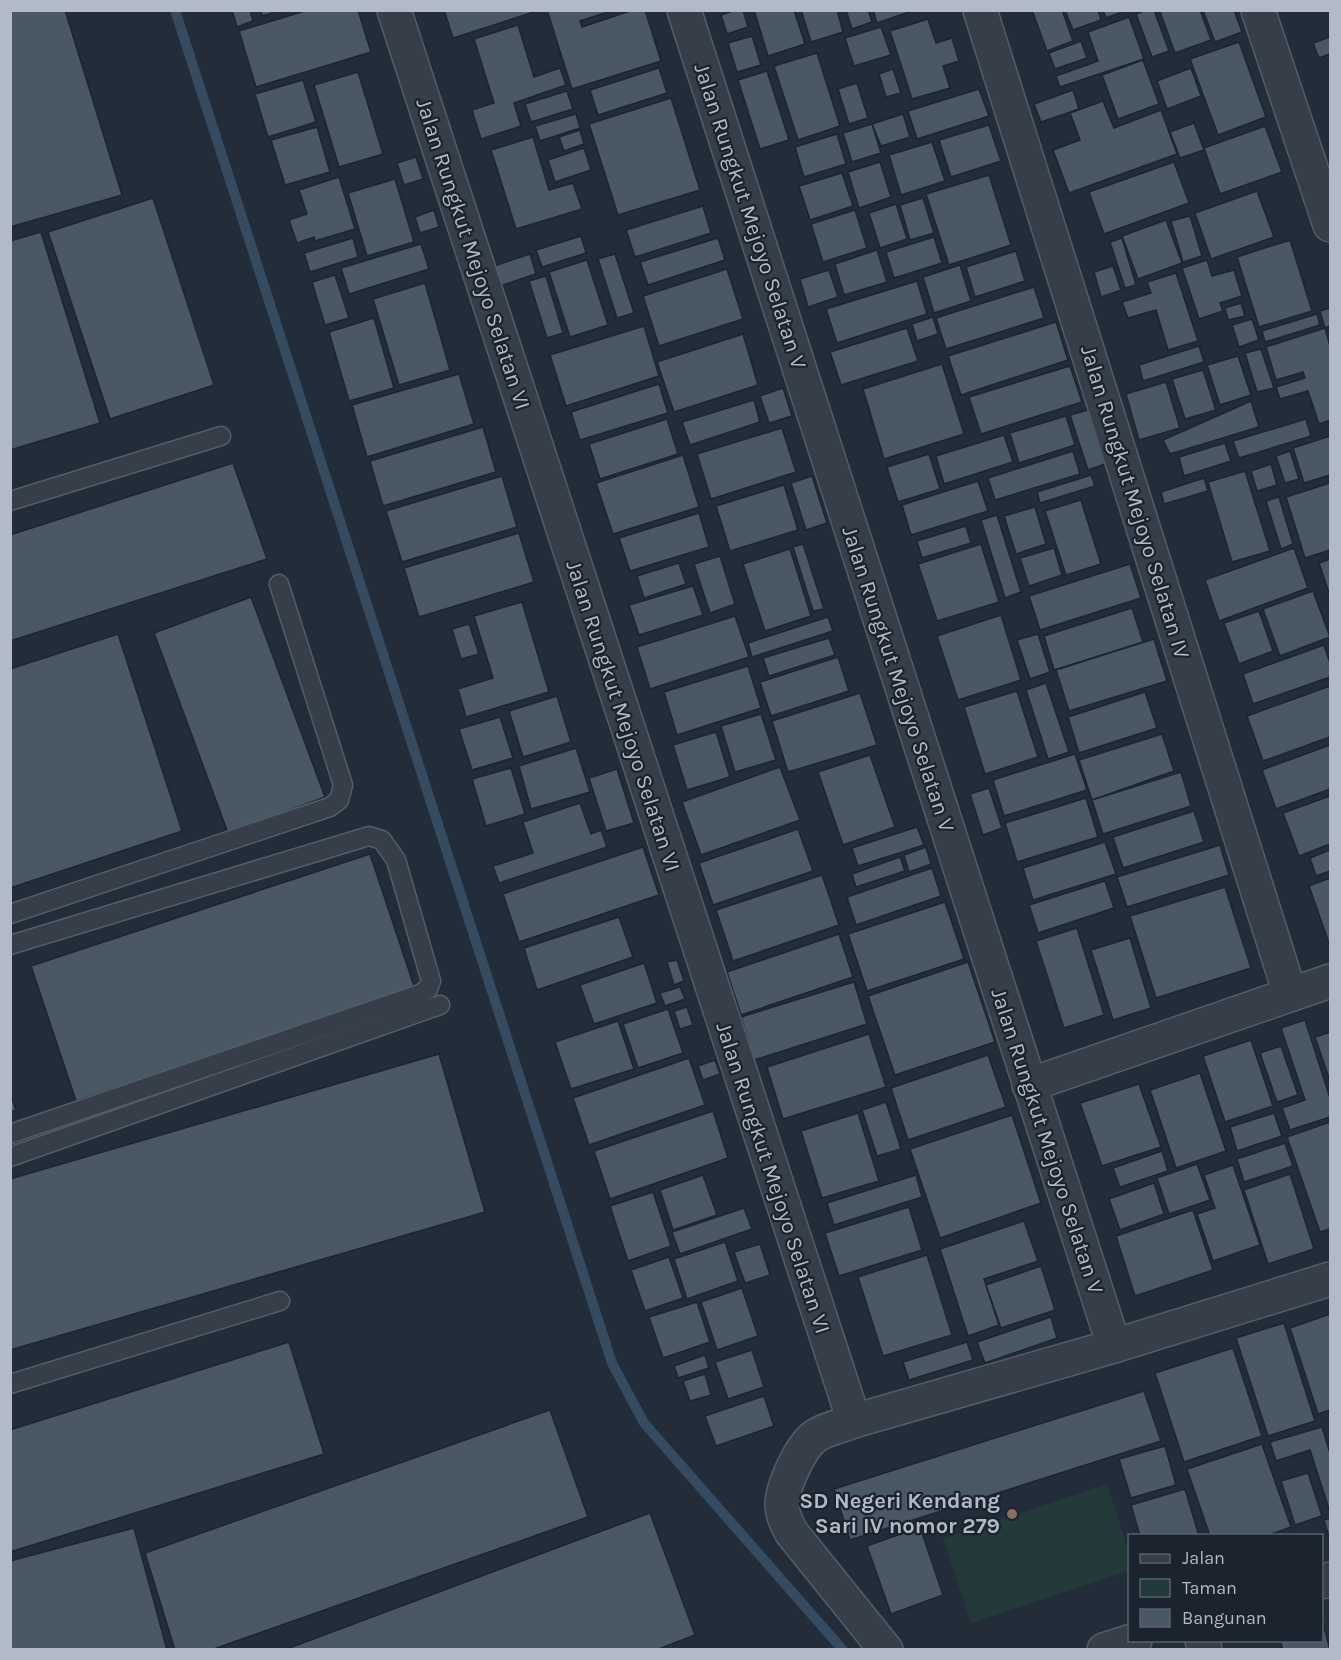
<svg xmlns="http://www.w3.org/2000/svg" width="1341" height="1660" viewBox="0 0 1341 1660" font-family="Karla,sans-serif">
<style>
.green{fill:#24393a}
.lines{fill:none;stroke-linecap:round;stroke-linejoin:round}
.stream{stroke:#364a60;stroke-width:10}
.building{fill:#4a5765;stroke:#1d2630;stroke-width:1.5}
.lane-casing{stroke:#545d67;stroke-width:21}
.street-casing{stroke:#545d67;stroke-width:36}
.lane{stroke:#363f49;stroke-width:18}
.street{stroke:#363f49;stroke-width:33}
.education-dot{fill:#8d6e63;stroke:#1b242e;stroke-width:2}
.labels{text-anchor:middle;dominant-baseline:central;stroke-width:4.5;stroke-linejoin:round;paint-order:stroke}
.street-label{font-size:22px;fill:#b1bac6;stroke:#1b242e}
.poi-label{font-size:22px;font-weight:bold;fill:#b1bac6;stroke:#1b242e;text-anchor:end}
</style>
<rect width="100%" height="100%" fill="#222d39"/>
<path class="green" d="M1107 1484 1129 1552V1571L971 1623 943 1539Z"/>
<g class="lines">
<path class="stream" d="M175 10 612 1363 644 1423 843 1650"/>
</g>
<g class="building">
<path d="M10 10H65L122 195 10 227Z"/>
<path d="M232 10H250L253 21 237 27Z"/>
<path d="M261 10H282L262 16Z"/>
<path d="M308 10H358L371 52 256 87 239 31Z"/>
<path d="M444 10H537V11L453 38Z"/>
<path d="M547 10H614L580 21 582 27 633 10H645L661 61 572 89Z"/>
<path d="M736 10H743L748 27 727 34 721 15Z"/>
<path d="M754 10H794L805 44 768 56Z"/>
<path d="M801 10H837L843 32 811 42Z"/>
<path d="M846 10H868L872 22 852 29Z"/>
<path d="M873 10H915L877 23Z"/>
<path d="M1032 10H1062L1073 41 1047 51Z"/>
<path d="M1065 10H1098L1101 20 1073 30Z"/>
<path d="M1103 10H1125V11L1106 18Z"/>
<path d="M1146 10H1154L1169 51 1152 57 1136 14Z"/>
<path d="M1165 10H1200L1211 40 1175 53 1160 12Z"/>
<path d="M1203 10H1234L1242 32 1215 42Z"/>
<path d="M1129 17 1144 59 1060 87 1056 76 1098 61 1088 32Z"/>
<path d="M928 19 936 43 952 38 959 61 943 66 950 88 912 99 890 31Z"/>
<path d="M518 25 534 77 560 68 566 85 514 103 521 126 481 139 472 110 494 103 474 39Z"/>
<path d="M881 27 891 55 854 66 845 38Z"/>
<path d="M752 36 761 65 737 72 728 43Z"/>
<path d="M1330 37V54L1319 58 1313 43Z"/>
<path d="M1081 41 1087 58 1055 69 1049 53Z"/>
<path d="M1239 42 1266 117 1218 135 1190 59Z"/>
<path d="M817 53 840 126 798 140 774 66Z"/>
<path d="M1143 60 1159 104 1118 119 1102 75Z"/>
<path d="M659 68 667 93 598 115 590 90Z"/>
<path d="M1191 68 1201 96 1167 109 1157 81Z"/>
<path d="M893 69 901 93 886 97 879 74Z"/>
<path d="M767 71 789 140 760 149 738 80Z"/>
<path d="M358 72 383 154 339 167 314 85Z"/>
<path d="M303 80 316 122 268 137 255 94Z"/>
<path d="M857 83 868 118 849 124 838 89Z"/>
<path d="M979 89 989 116 917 139 908 111Z"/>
<path d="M1073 90 1079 109 1041 122 1034 104Z"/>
<path d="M567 91 573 109 531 122 525 104Z"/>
<path d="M671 98 700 190 618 215 589 124Z"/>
<path d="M1103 101 1114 128 1161 110 1177 154 1069 193 1053 150 1080 140 1070 113Z"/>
<path d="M576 114 580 128 540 141 535 126Z"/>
<path d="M903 114 910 137 881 146 872 124Z"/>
<path d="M1194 123 1204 150 1180 158 1170 132Z"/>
<path d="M872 124 881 153 852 162 843 133Z"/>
<path d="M989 125 1001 161 951 177 939 140Z"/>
<path d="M1265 126 1282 172 1220 194 1204 148Z"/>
<path d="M317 127 330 172 285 185 271 140Z"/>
<path d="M580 130 584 144 564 151 559 137Z"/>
<path d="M837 134 846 164 804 177 795 147Z"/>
<path d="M533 137 549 190 573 183 582 209 516 229 491 150Z"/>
<path d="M932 142 945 181 901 195 889 155Z"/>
<path d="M584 148 591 170 555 182 548 160Z"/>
<path d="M416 157 423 179 404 185 397 163Z"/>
<path d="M880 162 891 197 859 208 848 172Z"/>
<path d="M1174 162 1189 203 1104 234 1089 192Z"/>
<path d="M842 173 853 206 810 220 799 186Z"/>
<path d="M989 175 1011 245 949 265 926 194Z"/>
<path d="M339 177 355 229 315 241 314 237 297 243 289 220 307 214 299 190Z"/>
<path d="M395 179 414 242 367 256 348 193Z"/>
<path d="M1257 191 1274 237 1211 259 1195 213Z"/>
<path d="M153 198 214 385 110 419 48 232Z"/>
<path d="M923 198 934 233 910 240 900 205Z"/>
<path d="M896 204 907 239 880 248 869 213Z"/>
<path d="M703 206 711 233 635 257 626 230Z"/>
<path d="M434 210 439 227 420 233 415 217Z"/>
<path d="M855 210 867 248 823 262 811 224Z"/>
<path d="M1190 216 1202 256 1183 262 1171 221Z"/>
<path d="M1166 220 1182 263 1138 279 1122 236Z"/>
<path d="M41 232 100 423 10 450V241Z"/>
<path d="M581 236 586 253 542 267 536 250Z"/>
<path d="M934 237 942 263 894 278 886 252Z"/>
<path d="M353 238 358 257 310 272 304 253Z"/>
<path d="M718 238 725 260 648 285 640 262Z"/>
<path d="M1122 238 1136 285 1125 288 1110 242Z"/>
<path d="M1290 240 1312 311 1259 327 1237 257Z"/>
<path d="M421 244 429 269 349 294 341 268Z"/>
<path d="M877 250 887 282 844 295 835 264Z"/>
<path d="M1016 251 1025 281 975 297 966 267Z"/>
<path d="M530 254 536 274 497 287 491 267Z"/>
<path d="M615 254 634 313 617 318 598 259Z"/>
<path d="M587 260 608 325 570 337 549 272Z"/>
<path d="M1207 260 1212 276 1234 270 1242 296 1220 303 1223 311 1199 319 1182 268Z"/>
<path d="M960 265 971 301 934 313 923 277Z"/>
<path d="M1113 266 1121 290 1101 297 1094 272Z"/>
<path d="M727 269 743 319 659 346 643 296Z"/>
<path d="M829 270 838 297 808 307 800 279Z"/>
<path d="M1176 273 1198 341 1168 350 1156 310 1128 318 1122 302 1151 293 1147 282Z"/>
<path d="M335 275 349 318 325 325 312 282Z"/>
<path d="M546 276 563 333 547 338 529 281Z"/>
<path d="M917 281 927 314 837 343 826 309Z"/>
<path d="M425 283 450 370 399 385 373 299Z"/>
<path d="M1034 287 1044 318 946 349 936 318Z"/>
<path d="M1241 303 1245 316 1228 320 1225 308Z"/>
<path d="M1330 308V326L1325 328 1320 311Z"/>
<path d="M1317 314 1320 325 1265 342 1262 331Z"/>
<path d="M933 317 938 334 917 341 912 324Z"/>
<path d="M374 318 394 388 349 401 329 332Z"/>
<path d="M1252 319 1259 340 1239 347 1232 325Z"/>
<path d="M1056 322 1068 360 961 395 948 356Z"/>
<path d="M644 326 659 376 566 406 550 355Z"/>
<path d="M907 328 918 361 841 385 830 352Z"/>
<path d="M1325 328 1330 346V420L1319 424 1308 391 1280 399 1276 387 1305 378 1303 372 1276 380 1266 347Z"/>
<path d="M743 334 758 385 674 412 657 362Z"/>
<path d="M1199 346 1204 362 1143 381 1139 365Z"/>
<path d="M1261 349 1274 388 1257 392 1245 353Z"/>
<path d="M1238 356 1251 395 1220 405 1207 365Z"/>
<path d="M942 364 964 434 884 459 863 389Z"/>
<path d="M1070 366 1082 402 981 434 969 397Z"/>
<path d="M1203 370 1216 410 1185 419 1172 379Z"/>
<path d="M459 374 474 424 367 457 352 405Z"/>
<path d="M1166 382 1180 428 1139 440 1126 394Z"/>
<path d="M659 384 668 413 580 440 571 412Z"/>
<path d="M783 388 792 416 769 423 760 396Z"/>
<path d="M754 400 760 422 690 445 682 422Z"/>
<path d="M1251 401 1259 427 1170 454 1163 440Z"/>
<path d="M1088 410 1105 464 1088 470 1070 415Z"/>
<path d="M1066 416 1075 445 1019 463 1010 433Z"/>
<path d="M667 419 678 454 600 479 589 444Z"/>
<path d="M1306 419 1311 436 1239 458 1233 441Z"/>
<path d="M483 427 496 472 383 506 370 461Z"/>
<path d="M782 428 796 472 711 499 697 454Z"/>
<path d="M1004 435 1013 462 944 484 936 456Z"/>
<path d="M1330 436V475L1304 483 1293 448Z"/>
<path d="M1225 443 1231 461 1184 476 1179 457Z"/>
<path d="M1073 451 1080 474 995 500 988 478Z"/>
<path d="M1290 451 1299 479 1285 483 1276 456Z"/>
<path d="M929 454 940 489 898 502 887 467Z"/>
<path d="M683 455 699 507 613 534 596 483Z"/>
<path d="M233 463 267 559 10 641V535Z"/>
<path d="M1271 464 1277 485 1257 491 1251 471Z"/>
<path d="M1245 471 1270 551 1232 562 1208 482Z"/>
<path d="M1091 475 1095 486 1040 503 1037 492Z"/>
<path d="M502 476 517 527 402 562 386 511Z"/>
<path d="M812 476 827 523 806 530 791 483Z"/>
<path d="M1204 478 1208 491 1164 504 1161 492Z"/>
<path d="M978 481 988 511 911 535 902 505Z"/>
<path d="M1330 483V550L1305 558 1286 497Z"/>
<path d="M784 485 798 530 730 551 716 506Z"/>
<path d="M1279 497 1293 544 1281 549 1266 501Z"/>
<path d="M1081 500 1101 564 1066 575 1045 511Z"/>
<path d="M1035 507 1046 544 1016 554 1004 516Z"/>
<path d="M699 513 709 547 630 571 619 538Z"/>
<path d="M997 515 1021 592 1005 598 981 520Z"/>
<path d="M966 526 971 543 922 558 917 541Z"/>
<path d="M519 533 534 582 419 617 404 568Z"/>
<path d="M803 544 824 609 813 611 793 547Z"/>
<path d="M981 544 999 602 937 621 918 564Z"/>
<path d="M1054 548 1062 575 1029 586 1020 558Z"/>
<path d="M1294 548 1308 588 1219 621 1205 580Z"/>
<path d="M790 549 811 616 765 631 743 564Z"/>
<path d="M720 556 735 604 710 613 694 564Z"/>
<path d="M1330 559V596L1319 563Z"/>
<path d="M679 563 686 584 644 598 637 576Z"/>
<path d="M1130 564 1141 598 1040 630 1029 596Z"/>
<path d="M693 586 703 615 639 635 629 605Z"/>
<path d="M1313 591 1330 637 1280 656 1263 609Z"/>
<path d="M251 597 325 797 228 833 154 633Z"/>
<path d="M522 602 549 692 466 717 458 689 493 678 474 616Z"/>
<path d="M1132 608 1143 642 1054 670 1044 636Z"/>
<path d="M1259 611 1273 651 1239 664 1224 623Z"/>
<path d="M1001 615 1021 680 958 700 937 636Z"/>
<path d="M735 616 749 657 650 689 637 647Z"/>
<path d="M828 617 833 631 752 657 748 643Z"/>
<path d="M469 624 479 654 461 659 452 629Z"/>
<path d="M118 634 182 831 10 888V669Z"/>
<path d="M1038 634 1050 672 1030 679 1017 640Z"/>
<path d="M829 638 835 655 769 676 763 658Z"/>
<path d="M1154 639 1167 681 1069 711 1056 670Z"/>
<path d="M1324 645 1330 663V677L1253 704 1243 674Z"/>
<path d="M838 657 849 691 771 716 760 682Z"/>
<path d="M748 666 761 708 677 735 664 692Z"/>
<path d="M1046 683 1069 752 1048 759 1026 690Z"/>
<path d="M1330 686V737L1263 761 1247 716Z"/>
<path d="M1017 691 1038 757 985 774 964 707Z"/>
<path d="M1145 692 1157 728 1079 753 1068 717Z"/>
<path d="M860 693 877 745 788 772 772 721Z"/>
<path d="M557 696 571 742 523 757 509 711Z"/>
<path d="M761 714 776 760 735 772 721 726Z"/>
<path d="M500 717 513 758 472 770 459 729Z"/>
<path d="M716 732 730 777 687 790 673 745Z"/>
<path d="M1162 734 1174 771 1092 800 1079 760Z"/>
<path d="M1330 745V789L1276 809 1262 770Z"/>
<path d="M576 748 590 792 531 809 519 766Z"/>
<path d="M1075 754 1087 790 1004 816 993 780Z"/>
<path d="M870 755 895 827 843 845 818 772Z"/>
<path d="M780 767 800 820 701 855 682 802Z"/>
<path d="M511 768 525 814 486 826 472 779Z"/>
<path d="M617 769 634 823 606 831 589 778Z"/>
<path d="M1181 772 1191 806 1103 834 1092 800Z"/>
<path d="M989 788 1002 828 983 835 970 794Z"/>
<path d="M1330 796V844L1299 856 1283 813Z"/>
<path d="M1086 798 1098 837 1017 862 1005 823Z"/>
<path d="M580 803 591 834 601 830 607 847 499 883 493 866 533 853 523 822Z"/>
<path d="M1194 811 1204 842 1123 868 1113 837Z"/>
<path d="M917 827 924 845 858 866 852 848Z"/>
<path d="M798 829 813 871 713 905 699 863Z"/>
<path d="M1105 842 1116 874 1033 900 1023 868Z"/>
<path d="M1220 845 1229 875 1127 907 1117 877Z"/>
<path d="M643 847 659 895 519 942 503 894Z"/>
<path d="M926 847 931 864 909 872 904 855Z"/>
<path d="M1330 850V871L1316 876 1310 858Z"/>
<path d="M370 854 415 989 76 1101 31 966Z"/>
<path d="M900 857 905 871 856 887 852 874Z"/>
<path d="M932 868 941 896 856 925 847 897Z"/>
<path d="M822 875 839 925 733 961 716 910Z"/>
<path d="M1330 878V946L1309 886Z"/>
<path d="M1105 881 1114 908 1038 933 1029 905Z"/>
<path d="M1225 887 1251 968 1156 998 1130 916Z"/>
<path d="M945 902 964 959 867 991 848 934Z"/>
<path d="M619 917 633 957 537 990 524 948Z"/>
<path d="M1077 928 1104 1015 1064 1028 1036 941Z"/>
<path d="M839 934 853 977 741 1015 727 972Z"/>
<path d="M1130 938 1151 1008 1113 1020 1091 950Z"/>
<path d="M677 960 684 981 674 985 667 962Z"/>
<path d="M968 962 995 1042 895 1075 868 996Z"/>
<path d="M644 963 657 1003 594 1024 580 985Z"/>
<path d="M854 982 867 1024 754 1060 741 1017Z"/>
<path d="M680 987 685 999 665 1006 660 993Z"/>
<path d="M687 1007 693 1025 680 1029 674 1011Z"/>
<path d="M668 1009 683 1053 638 1068 623 1024Z"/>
<path d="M1305 1020 1330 1098V1117L1290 1130 1282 1108 1305 1100 1281 1028Z"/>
<path d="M618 1021 634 1069 571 1089 555 1042Z"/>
<path d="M1330 1032V1081L1315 1037Z"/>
<path d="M869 1034 886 1087 783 1119 767 1067Z"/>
<path d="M1251 1040 1273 1106 1225 1122 1203 1056Z"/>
<path d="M1281 1046 1298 1095 1277 1102 1260 1053Z"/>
<path d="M439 1054 485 1212 10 1350V1179Z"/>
<path d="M988 1055 1006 1107 908 1140 891 1088Z"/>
<path d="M689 1058 705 1105 589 1145 573 1098Z"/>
<path d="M715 1060 720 1074 703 1080 698 1066Z"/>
<path d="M1200 1073 1226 1151 1176 1168 1150 1090Z"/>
<path d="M1139 1084 1161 1147 1102 1166 1080 1103Z"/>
<path d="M10 1093 16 1110 10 1112Z"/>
<path d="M886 1102 901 1149 877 1156 862 1110Z"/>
<path d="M713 1111 728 1158 610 1199 594 1151Z"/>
<path d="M858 1113 879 1181 822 1198 801 1131Z"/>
<path d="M1274 1113 1282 1136 1237 1151 1230 1127Z"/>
<path d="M1012 1115 1041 1203 940 1238 910 1149Z"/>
<path d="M1330 1122V1229L1320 1232 1287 1137Z"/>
<path d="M1285 1143 1293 1166 1244 1182 1237 1159Z"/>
<path d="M1162 1151 1168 1171 1120 1187 1113 1168Z"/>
<path d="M1197 1164 1210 1200 1169 1214 1157 1178Z"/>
<path d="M1233 1165 1260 1245 1213 1261 1197 1214 1215 1208 1204 1175Z"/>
<path d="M1290 1174 1314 1249 1268 1264 1244 1190Z"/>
<path d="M703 1175 717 1215 673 1230 660 1190Z"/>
<path d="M916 1175 922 1197 834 1225 827 1203Z"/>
<path d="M1154 1183 1164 1214 1120 1230 1109 1199Z"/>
<path d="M653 1192 671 1246 628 1261 610 1206Z"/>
<path d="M909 1207 922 1250 839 1276 825 1233Z"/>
<path d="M744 1208 752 1229 680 1254 672 1232Z"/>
<path d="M1193 1210 1213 1270 1135 1296 1116 1236Z"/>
<path d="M1024 1221 1038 1261 984 1279 999 1325 968 1336 940 1249Z"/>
<path d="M725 1242 738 1281 687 1299 674 1259Z"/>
<path d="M760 1244 770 1275 745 1283 734 1252Z"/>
<path d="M927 1255 952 1335 883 1356 858 1277Z"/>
<path d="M669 1257 683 1298 645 1311 631 1270Z"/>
<path d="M1041 1266 1055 1310 1001 1328 986 1285Z"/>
<path d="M742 1288 758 1336 717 1350 701 1302Z"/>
<path d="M697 1302 710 1342 663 1358 649 1317Z"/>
<path d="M1330 1314V1410L1318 1414 1290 1328Z"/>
<path d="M1051 1317 1057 1338 985 1363 977 1342Z"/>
<path d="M1284 1323 1315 1421 1268 1436 1236 1338Z"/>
<path d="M289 1342 324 1454 10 1552V1430Z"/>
<path d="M967 1342 973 1360 909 1380 903 1362Z"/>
<path d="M1233 1348 1262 1436 1184 1462 1155 1373Z"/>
<path d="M752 1350 764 1387 728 1399 715 1362Z"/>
<path d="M705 1355 709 1368 678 1378 674 1366Z"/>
<path d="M705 1374 711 1395 690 1401 683 1381Z"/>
<path d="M1144 1391 1161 1441 850 1540 834 1489Z"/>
<path d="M764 1396 774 1426 716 1446 705 1416Z"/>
<path d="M550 1410 588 1517 211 1650H175L145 1553Z"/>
<path d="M1322 1427 1330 1453V1509H1329L1310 1450 1276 1461 1270 1442Z"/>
<path d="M1262 1444 1291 1527 1266 1536H1210L1187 1469Z"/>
<path d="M1165 1446 1176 1485 1131 1498 1119 1459Z"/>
<path d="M1308 1473 1322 1516 1295 1525 1281 1481Z"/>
<path d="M1185 1489 1199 1536H1140L1131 1505Z"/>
<path d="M650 1513 695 1635 656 1650H284Z"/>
<path d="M1330 1518V1540L1324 1520Z"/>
<path d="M920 1527 943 1595 891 1614 867 1546Z"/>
<path d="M134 1528 167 1650H10V1561Z"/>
<path d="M1323 1623 1330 1650H1283L1280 1640H1322Z"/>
</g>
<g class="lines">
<defs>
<g id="lane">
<path d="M10 501 221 436"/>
<path d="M10 914 330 807 339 800 343 785 279 584"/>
<path d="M10 945 369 836 382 840 396 860 431 981 428 989 420 994 10 1134"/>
<path d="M10 1157 440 1005"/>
<path d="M10 1384 280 1301"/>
</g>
<g id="street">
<path d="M394 10 854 1421"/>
<path d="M684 10 1114 1346"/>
<path d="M980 10 1290 994"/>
<path d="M1258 10 1330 225"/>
<path d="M1029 1085 1330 981"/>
<path d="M1322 1582 1330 1579"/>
<path d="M1202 1640 1205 1650"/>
<path d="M886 1650 791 1532C787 1523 782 1515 782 1505 782 1487 800 1448 814 1437 824 1429 842 1426 854 1421L1114 1346 1330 1279"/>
<path d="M1104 1650 1135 1640"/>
</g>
</defs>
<use href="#lane" class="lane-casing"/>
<use href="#street" class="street-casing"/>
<use href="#lane" class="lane"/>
<use href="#street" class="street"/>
</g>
<circle class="education-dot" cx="1012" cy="1514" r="6"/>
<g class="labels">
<g class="street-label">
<text transform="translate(750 216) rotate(72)">Jalan Rungkut Mejoyo Selatan V</text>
<text transform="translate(473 254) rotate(72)">Jalan Rungkut Mejoyo Selatan VI</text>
<text transform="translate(1135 502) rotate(73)">Jalan Rungkut Mejoyo Selatan IV</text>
<text transform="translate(898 679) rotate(72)">Jalan Rungkut Mejoyo Selatan V</text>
<text transform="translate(623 716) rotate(72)">Jalan Rungkut Mejoyo Selatan VI</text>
<text transform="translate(1047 1141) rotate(72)">Jalan Rungkut Mejoyo Selatan V</text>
<text transform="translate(773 1178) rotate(72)">Jalan Rungkut Mejoyo Selatan VI</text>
</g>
<g class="poi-label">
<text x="1000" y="1501">SD Negeri Kendang<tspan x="1000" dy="25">Sari IV nomor 279</tspan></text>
</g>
</g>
<rect width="1341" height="1660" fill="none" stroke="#b1bac6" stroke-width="24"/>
<rect x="1128" y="1534" width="195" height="108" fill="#1b242e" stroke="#57606b" stroke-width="1.5"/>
<rect x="1140" y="1554" width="30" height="9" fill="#363f49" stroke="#57606b" stroke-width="1.5"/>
<text x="1182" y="1564" font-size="18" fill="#b1bac6">Jalan</text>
<rect x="1140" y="1579" width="30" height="18" fill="#24393a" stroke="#57606b" stroke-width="1.5"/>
<text x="1182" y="1594" font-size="18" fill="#b1bac6">Taman</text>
<rect x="1140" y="1609" width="30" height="18" fill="#4a5765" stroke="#57606b" stroke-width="1.5"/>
<text x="1182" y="1624" font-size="18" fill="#b1bac6">Bangunan</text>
</svg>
